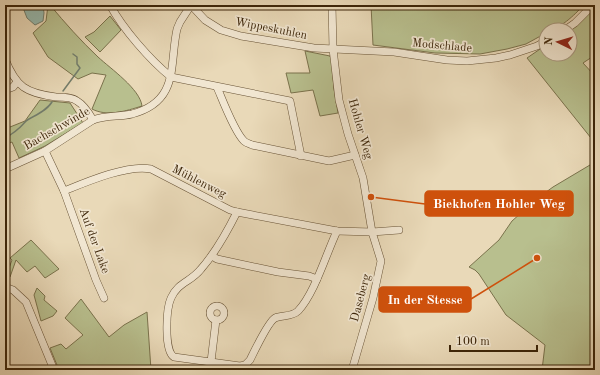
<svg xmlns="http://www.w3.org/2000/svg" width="600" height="375" viewBox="0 0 600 375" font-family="'Old Standard TT',serif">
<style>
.green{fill:#b8bf8e;stroke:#7a724c}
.water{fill:#97baaf;stroke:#737e6d}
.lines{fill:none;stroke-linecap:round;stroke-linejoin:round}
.stream{stroke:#737e6d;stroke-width:1.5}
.street-casing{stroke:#675235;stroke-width:8}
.street{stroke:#f1e6d1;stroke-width:7}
.labels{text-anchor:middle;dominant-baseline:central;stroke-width:3.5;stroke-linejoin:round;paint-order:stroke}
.street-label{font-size:12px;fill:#3c2509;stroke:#f1e6d1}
.leader{fill:none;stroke:#ce510c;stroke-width:1.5}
.callout-dot{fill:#ce510c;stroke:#f1e6d1;stroke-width:1.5}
.callout{fill:#ce510c;stroke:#ce510c;stroke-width:1.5}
.callout-label{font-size:13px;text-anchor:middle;font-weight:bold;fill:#fff}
</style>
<rect width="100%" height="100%" fill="#e9d9b8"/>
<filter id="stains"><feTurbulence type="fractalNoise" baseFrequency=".005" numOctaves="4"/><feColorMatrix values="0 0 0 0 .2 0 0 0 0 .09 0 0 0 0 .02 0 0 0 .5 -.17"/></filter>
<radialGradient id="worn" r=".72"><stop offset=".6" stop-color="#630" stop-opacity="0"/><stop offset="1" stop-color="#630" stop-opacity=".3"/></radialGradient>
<g class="green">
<path d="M48 5H50C65 23 81 41 98 57 111 69 140 89 142 106 126 111 107 117 92 109L106 75 92 73 78 79 48 57 33 33 46 21Z"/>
<path d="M371 5H584C574 15 560 30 546 30V33L526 44 507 49 480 54 435 53 373 45Z"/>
<path d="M595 6V55L583 63 595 76V143L527 58 546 45V54H570V30Z"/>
<path d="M110 16 121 30 100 52 85 37 94 32Z"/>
<path d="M305 51 330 56 332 62 334 89 338 113 320 116 313 90 291 93 286 73H310Z"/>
<path d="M40 100 70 103 83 123 45 146 19 158 12 142 5 145V129L25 121Z"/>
<path d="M595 162V370H542L545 345 506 315 479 274 475 270 469 267 499 240 512 221 538 198 553 187Z"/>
<path d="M31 240 59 269 45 278 35 266 27 272 16 260 10 277 6 276 12 260 10 258Z"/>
<path d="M37 288 45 296 44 300 57 311 53 316 41 321 34 295Z"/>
<path d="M81 299 109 337 124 325 147 312 151 370H122L114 366 111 370 106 369 101 370H59L50 348 61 344 66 349 83 335 65 318Z"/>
</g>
<path class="water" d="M22 5H43L44 13 43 21 35 25 27 18Z"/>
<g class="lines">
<g class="stream">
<path d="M63 91 80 68 77 64V57L73 54"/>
<path d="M5 139C9 135 14 133 18 129 22 126 25 121 29 119 37 115 47 110 52 102"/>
</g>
<defs>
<g id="street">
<path d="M110 5C123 29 150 60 171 77L290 101 301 156"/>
<path d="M191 5 205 20 221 30 241 36 314 48 394 52 447 60 467 61 496 58 510 55 537 46 546 41"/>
<path d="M332 5 333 49 339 100 348 134 363 178 372 232 381 261 373 298 352 370"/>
<path d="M565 30 575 23 593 5"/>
<path d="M5 59C16 87 26 93 56 97 63 97 72 97 77 101 84 105 89 113 93 120"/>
<path d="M217 87C223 101 234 131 244 141 246 143 250 144 252 145L329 161 355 155"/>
<path d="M5 90 13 87 17 82"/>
<path d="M45 151 64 191 96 280 104 298"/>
<path d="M5 169 45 151 93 120C106 115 119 117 132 114 180 101 169 65 177 29L180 22 191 5"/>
<path d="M64 191C86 182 128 164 151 169L230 210 237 212 337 231 372 232 399 230"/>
<path d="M237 212C227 232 216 252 201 269 191 282 178 282 171 298 166 309 164 351 174 357L240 366 245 365 250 360C254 352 268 322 275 318 282 315 292 317 298 311 315 293 326 254 337 231"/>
<path d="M212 256 217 259 278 272 309 276 317 279"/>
<path d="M5 287 13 290 26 302 54 370"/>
<circle cx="217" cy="313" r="7"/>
<path d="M210 370 216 320"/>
<path d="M292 370H293"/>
</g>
</defs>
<use href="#street" class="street-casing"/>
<use href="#street" class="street"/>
</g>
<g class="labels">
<g class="street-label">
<text transform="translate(271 29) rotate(11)">Wippeskuhlen</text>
<text transform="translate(442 46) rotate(5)">Modschlade</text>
<text transform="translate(57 129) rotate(-30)">Bachschwinde</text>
<text transform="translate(360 129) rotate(74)">Hohler Weg</text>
<text transform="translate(199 182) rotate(27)">Mühlenweg</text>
<text transform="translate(94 241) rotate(70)">Auf der Lake</text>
<text transform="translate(361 298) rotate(-75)">Daseberg</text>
</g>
</g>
<path class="leader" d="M371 197L425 204M537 258L471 299"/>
<g class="callout-dot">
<circle cx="371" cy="197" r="4"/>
<circle cx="537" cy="258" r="4"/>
</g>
<g class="callout">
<rect x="425" y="191" width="148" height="25" rx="4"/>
<rect x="379" y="287" width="92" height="25" rx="4"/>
</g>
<g class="callout-label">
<text x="499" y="208">Biekhofen Hohler Weg</text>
<text x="425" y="304">In der Stesse</text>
</g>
<rect width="600" height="375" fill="none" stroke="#e9d9b8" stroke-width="20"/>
<rect x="6" y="6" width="588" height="363" fill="none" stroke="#3c2509" stroke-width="2"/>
<rect x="10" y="10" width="580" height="355" fill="none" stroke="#3c2509"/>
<g transform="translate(558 42) rotate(275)"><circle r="19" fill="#f1e6d1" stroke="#a99981"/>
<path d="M0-3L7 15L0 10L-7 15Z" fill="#8f2418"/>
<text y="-6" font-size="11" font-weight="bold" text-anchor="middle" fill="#3c2509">N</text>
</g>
<path d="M450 345v6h87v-6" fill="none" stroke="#3c2509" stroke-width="2"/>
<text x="456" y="345" font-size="12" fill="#3c2509" stroke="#f1e6d1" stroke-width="3" paint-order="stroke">100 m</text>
<rect width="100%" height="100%" filter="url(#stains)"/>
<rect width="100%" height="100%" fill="url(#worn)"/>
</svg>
